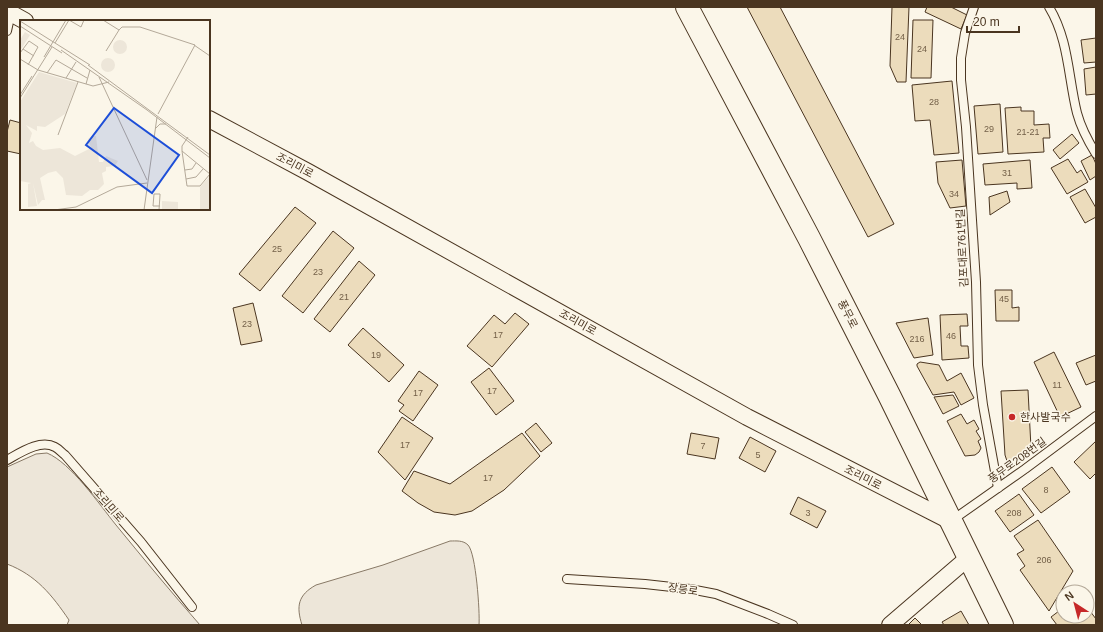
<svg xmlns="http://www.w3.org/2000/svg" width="1103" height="632" viewBox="0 0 1103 632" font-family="Helvetica,'Noto Sans KR',sans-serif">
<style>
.green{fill:#ede6d9;stroke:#887966}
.building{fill:#ecdcbc;stroke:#4a3520}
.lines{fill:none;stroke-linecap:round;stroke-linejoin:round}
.lane-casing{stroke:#4a3520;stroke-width:10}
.street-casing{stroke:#4a3520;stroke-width:18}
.secondary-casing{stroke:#4a3520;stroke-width:24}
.lane{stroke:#fbf6e9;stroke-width:8}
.street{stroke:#fbf6e9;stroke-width:16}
.secondary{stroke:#fbf6e9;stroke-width:22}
.poi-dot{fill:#c62828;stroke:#fbf6e9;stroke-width:1.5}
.labels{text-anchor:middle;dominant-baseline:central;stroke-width:3;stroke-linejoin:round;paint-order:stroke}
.number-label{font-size:9px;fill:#725f47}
.street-label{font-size:11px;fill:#4a3520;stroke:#fbf6e9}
.poi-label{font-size:11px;fill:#4a3520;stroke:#fbf6e9;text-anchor:start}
.inset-road{fill:none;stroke:#b4a999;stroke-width:1}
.view{fill:#1d4ed8;fill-opacity:0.15;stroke:#1d4ed8;stroke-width:2}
.inset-edge{fill:none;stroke:#4a3520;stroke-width:2}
</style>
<rect width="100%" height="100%" fill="#fbf6e9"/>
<g class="green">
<path d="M47 453C71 463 99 504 116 525 143 558 171 592 200 625H67L69 620C52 595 36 575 7 564V467L36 454Z"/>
<path d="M450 541C456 541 463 540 468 545 476 553 480 612 479 625H302C296 606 298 595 316 585L383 565Z"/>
</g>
<g class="building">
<path d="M747 7H780L894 224 868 237Z"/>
<path d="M892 7H909L906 82H897L890 66Z"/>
<path d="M927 7H951L967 15 961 29 925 12Z"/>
<path d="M913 20H933L931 78H911Z"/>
<path d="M1096 38V62L1084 63 1081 40Z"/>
<path d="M1096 67V94L1086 95 1084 69Z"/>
<path d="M952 81 959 153 934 155 930 120 915 121 912 85Z"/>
<path d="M1000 104 1003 152 978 154 974 106Z"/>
<path d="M1021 107V111H1034V125L1049 124 1050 138H1043L1044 152 1008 154 1005 108Z"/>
<path d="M10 120 21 123V154L7 151V132Z"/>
<path d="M1072 134 1079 143 1060 159 1053 150Z"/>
<path d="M1092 155 1096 164V176L1090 180 1081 161Z"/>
<path d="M1068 159 1077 173 1081 170 1088 182 1067 194 1051 168Z"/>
<path d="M962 160 966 206 950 208 938 183 936 162Z"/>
<path d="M1030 160 1032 188 1017 189V183L985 185 983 164Z"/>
<path d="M1085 189 1096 208V217L1085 223 1070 197Z"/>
<path d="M1007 191 1010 202 990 215 989 197Z"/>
<path d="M295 207 316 223 260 291 239 274Z"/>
<path d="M333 231 354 248 303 313 282 296Z"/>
<path d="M359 261 375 275 330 332 314 319Z"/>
<path d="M995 290H1012V308L1019 307V321H996Z"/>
<path d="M253 303 262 341 241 345 233 308Z"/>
<path d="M515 313 529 324 492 367 467 346 494 315 505 324Z"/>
<path d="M967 314 968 326H960L961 346H968L969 358 942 360 940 315Z"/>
<path d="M928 318 933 355 914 358 896 323Z"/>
<path d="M363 328 404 365 389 382 348 345Z"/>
<path d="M1054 352 1081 407 1060 417 1034 362Z"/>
<path d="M1096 355V381L1086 385 1076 363Z"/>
<path d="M920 362 939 365 947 381 961 373 974 398 961 405 954 392 933 395 917 366V364Z"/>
<path d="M489 368 514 401 496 415 471 382Z"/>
<path d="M419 371 438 385 413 421 399 411 404 405 398 401Z"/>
<path d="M1028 390 1031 448 1015 460 1010 462 1007 461 1005 455 1001 391Z"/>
<path d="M953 395 959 406 943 414 934 397Z"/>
<path d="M961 414 967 424 974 420 979 429 976 431 981 439 978 441 981 448 979 452 975 455 965 456 947 421Z"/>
<path d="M402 417 433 438 405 480 378 452Z"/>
<path d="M536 423 552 443 541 452 525 432Z"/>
<path d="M522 433 540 456 504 490 472 511 455 515 434 512 418 503 402 491 414 471 450 484Z"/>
<path d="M691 433 719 438 715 459 687 454Z"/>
<path d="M750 437 776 451 765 472 739 458Z"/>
<path d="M1096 441V473L1090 479 1074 462Z"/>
<path d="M1052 467 1070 492 1041 513 1022 489Z"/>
<path d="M1019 494 1034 515 1010 532 995 511Z"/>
<path d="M798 497 826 511 817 528 790 514Z"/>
<path d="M1038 520 1073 571 1049 611 1020 570 1025 566 1017 554 1024 550 1014 536Z"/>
<path d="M1087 607 1096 619V625H1057L1051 617 1063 608V616H1087Z"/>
<path d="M961 611 969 625H944L942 622Z"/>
<path d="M915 618 922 625H908Z"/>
</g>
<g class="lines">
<defs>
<g id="lane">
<path d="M974 7 965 33 961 58V80L966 127 976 282 978 365 983 405 998 488"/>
<path d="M1049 7C1069 40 1068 77 1077 113 1081 128 1088 141 1096 154"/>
<path d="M7 31 11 13"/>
<path d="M7 460C20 453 40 439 55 447 59 449 62 453 65 455L141 542 192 607"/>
<path d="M951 521 1025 469 1096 416"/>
<path d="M567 579 645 584 690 589 716 594 768 614 793 625"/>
</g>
<g id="street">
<path d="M7 11 25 21"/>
<path d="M209 119 308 172 747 417 950 521"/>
<path d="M890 625 968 558"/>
</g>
<path id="secondary" d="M687 7 809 238 889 395 1002 625"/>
</defs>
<use href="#lane" class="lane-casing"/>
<use href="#street" class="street-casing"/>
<use href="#secondary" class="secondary-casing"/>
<use href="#lane" class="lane"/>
<use href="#street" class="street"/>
<use href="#secondary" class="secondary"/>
</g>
<circle class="poi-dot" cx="1012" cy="417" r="4"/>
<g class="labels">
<g class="number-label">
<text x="900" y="37">24</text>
<text x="922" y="49">24</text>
<text x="934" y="102">28</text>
<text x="989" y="129">29</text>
<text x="1028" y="132">21-21</text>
<text x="1007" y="173">31</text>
<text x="954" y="194">34</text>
<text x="277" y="249">25</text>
<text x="318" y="272">23</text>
<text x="344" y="297">21</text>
<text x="1004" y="299">45</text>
<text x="247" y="324">23</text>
<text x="498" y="335">17</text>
<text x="951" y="336">46</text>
<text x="917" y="339">216</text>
<text x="376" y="355">19</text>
<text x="1057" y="385">11</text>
<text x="492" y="391">17</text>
<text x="418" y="393">17</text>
<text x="405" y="445">17</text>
<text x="703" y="446">7</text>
<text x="758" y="455">5</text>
<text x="488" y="478">17</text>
<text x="1046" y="490">8</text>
<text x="808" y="513">3</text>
<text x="1014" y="513">208</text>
<text x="1044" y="560">206</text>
</g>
<g class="street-label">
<text transform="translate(295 165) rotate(28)">조리미로</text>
<text transform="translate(962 248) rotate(-93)">김포대로761번길</text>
<text transform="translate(848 314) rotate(63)">풍무로</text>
<text transform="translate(578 322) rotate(29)">조리미로</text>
<text transform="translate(1017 460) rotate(-36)">풍무로208번길</text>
<text transform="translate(863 477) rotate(27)">조리미로</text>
<text transform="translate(109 505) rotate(49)">조리미로</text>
<text transform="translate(683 589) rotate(8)">장릉로</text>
</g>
<g class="poi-label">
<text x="1020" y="417">한사발국수</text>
</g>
</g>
<g transform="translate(20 20)">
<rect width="190" height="190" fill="#fbf6e9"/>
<path d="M5 12 10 15 0 31V20ZM93 27a7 7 0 1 1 14 0a7 7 0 1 1-14 0ZM81 45a7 7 0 1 1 14 0a7 7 0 1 1-14 0ZM19 52 57 63 45 94 25 107 17 106V111L6 105 12 113 9 123 13 121 16 126 23 130 40 128 55 136 71 128 68 119 72 116H76L79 142H83L86 136 98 141 95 146 86 147V151L82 153 84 164 78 170H70L62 176 46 175 43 158 36 151 28 153 20 158 25 180H22L18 185 13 163 17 186 8 187V164L11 163 0 161V82ZM190 156V190H180V167ZM142 181 158 182V190H142Z" fill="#ede6d9"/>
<path class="inset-road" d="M49 0 61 7 64 0M83 0 99 10 102 7H120L175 25 138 94M0 1 70 45M0 6 42 33M35 23 49 0M174 25 190 36M3 29 14 36M41 30 127 90 190 138M86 31 99 10M0 33 9 21 18 27 8 45M24 37 46 0M0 39 18 50 73 66 89 62M68 45 190 135M27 53 36 40 67 58M79 57 127 160M46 58 56 42M66 64 70 50M0 75 12 56M0 78 32 27M135 109 140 104H146M38 115 58 62M168 117 162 126V131L190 154M162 131 167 166H180L190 154M165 150 172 149 176 143M166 159 176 157 183 149M34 190 56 187 97 167 127 163M124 190 137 97M139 190 140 175V174H134L133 186H140"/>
<path class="view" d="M94 88 159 135 132 173 66 125Z"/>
<rect width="190" height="190" class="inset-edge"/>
</g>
<rect width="1103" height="632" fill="none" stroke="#4a3520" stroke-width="16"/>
<g transform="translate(1075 604) rotate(324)"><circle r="19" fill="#fbf6e9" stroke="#b4a999"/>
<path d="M0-3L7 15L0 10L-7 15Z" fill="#c62828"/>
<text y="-6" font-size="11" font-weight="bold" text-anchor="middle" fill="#4a3520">N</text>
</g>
<path d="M967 26v6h52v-6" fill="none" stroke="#4a3520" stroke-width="2"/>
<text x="973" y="26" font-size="12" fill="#4a3520" stroke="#fbf6e9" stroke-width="3" paint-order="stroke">20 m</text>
</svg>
